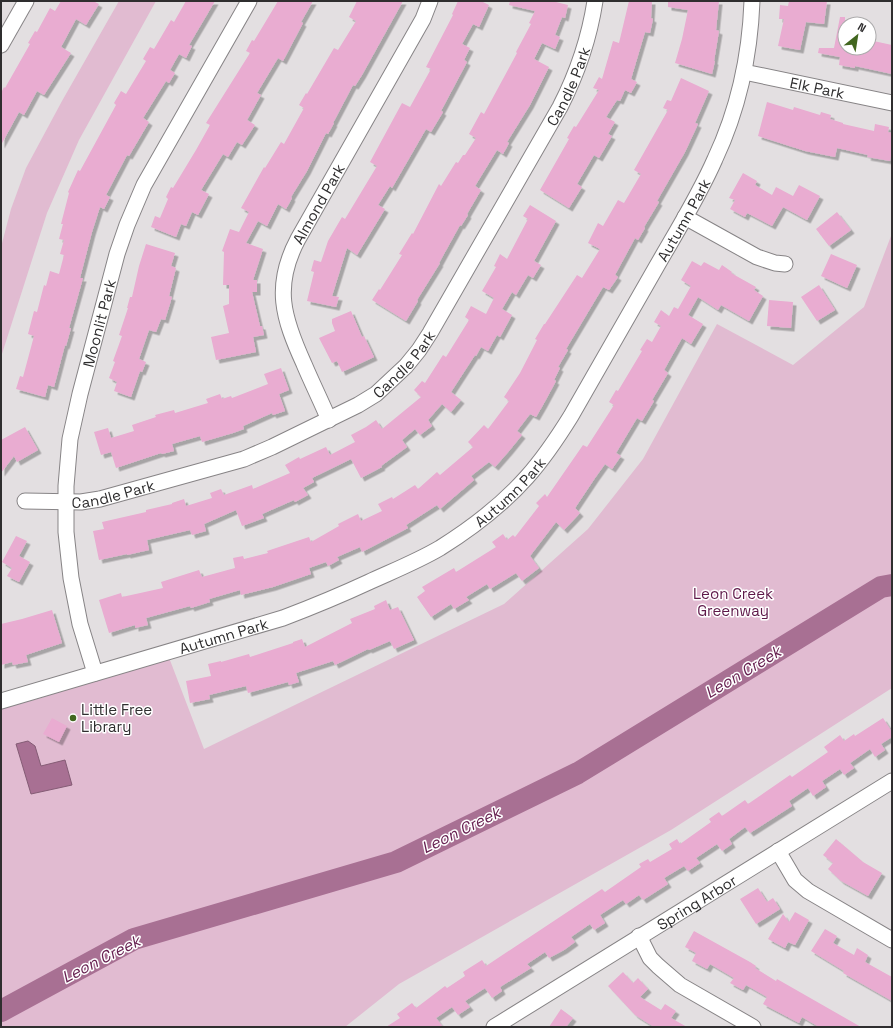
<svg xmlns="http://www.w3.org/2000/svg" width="893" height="1028" viewBox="0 0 893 1028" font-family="'Space Grotesk',sans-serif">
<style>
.green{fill:#e1bbd1}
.water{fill:#a87093;stroke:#845c75}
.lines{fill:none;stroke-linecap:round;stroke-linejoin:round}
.river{stroke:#a87093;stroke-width:22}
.building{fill:#e9acd1;filter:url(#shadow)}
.minor-casing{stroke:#878486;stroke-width:17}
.minor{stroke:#fff;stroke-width:15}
.poi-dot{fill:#42661f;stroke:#fff;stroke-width:1.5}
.labels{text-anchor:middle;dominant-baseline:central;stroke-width:3;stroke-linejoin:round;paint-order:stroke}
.street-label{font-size:15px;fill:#2f2e2f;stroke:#fff}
.park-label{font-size:15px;fill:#5e1849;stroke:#fff}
.poi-label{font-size:15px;fill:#2f2e2f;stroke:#fff;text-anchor:start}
.water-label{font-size:16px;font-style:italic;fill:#672151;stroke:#fff}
</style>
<defs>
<filter id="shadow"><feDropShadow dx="3.5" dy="3.5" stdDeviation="0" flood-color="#0004"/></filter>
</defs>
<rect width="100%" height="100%" fill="#e3dfe1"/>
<g class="green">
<path d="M119 1H156L79 140 47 213 1 357V247L11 209 26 168 62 101Z"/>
<path d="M892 231V688L671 830 399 984 345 1027H1V709L41 698 168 655 204 749 504 604 588 529 643 459 717 324 793 365 864 307 891 236Z"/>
</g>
<path class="water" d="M28 741 35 746 41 766 65 760 72 785 31 794 16 744Z"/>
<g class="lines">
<path class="river" d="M1 1011 134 939 396 862 578 773 881 587 892 585"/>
</g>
<g class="building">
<path d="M61 1H93L99 4 86 25 76 19 61 47 71 53 44 95 37 91 24 115 19 112 1 145V93L4 87 5 88 30 44 28 43 35 31 37 32 50 8 55 11Z"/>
<path d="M186 1H215L189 45 192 46 186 58 179 54 170 70 175 73 169 83 166 81 143 118 149 122 129 156 127 155 106 195 110 197 104 209 100 207 92 232 80 278H83L69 328H71L66 346 65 345 54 387 48 385 45 397 16 389 20 376 23 377 34 336 28 334 34 311 37 312 44 285 46 286 50 271 59 274 64 255 60 254 64 240 59 239 63 224H61L69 193 68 192 78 170 80 171 116 105 114 103 121 91 126 94 146 61 143 59 150 47 154 49 171 20 174 22Z"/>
<path d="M278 1H313L301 22 303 23 283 61 278 58 257 93 261 95 247 120 255 125 242 145 237 142 228 157 223 154 201 190 209 194 198 215 192 212 186 226 181 224 176 237 151 227 155 216 160 218 168 199 166 197 171 187 173 188 196 150 210 125 206 123 250 53 246 51 252 40 254 41Z"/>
<path d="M357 1H403L362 75 355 86 353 85 333 123H334L328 134 326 133 307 171 291 197 292 198 286 209 278 204 267 226 258 221 246 243 263 249 253 280H257V292H252L260 326H262L264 335 253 337 256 352 216 360 211 337 229 333 223 306 229 304V285H223L224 252 222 251 230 229 239 232 249 212 241 208 264 167 265 168 281 142 284 144 304 108 299 105 306 93 307 94 334 48 338 50 356 21 349 17Z"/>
<path d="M458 1H481L489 5 479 27 473 24 462 44 470 48 464 60 467 62 441 111 443 112 431 132 426 129 392 188 390 186 378 205 385 209 357 255 347 248 332 296 339 297 336 307 307 301 314 272 311 271 314 260 321 262 328 241 342 217 345 219 377 166 370 162 402 103 410 107 431 69 426 67 453 15 452 14Z"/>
<path d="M510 1H552L568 5 565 18 562 17 555 35 560 37 555 49 542 43 534 59 549 67 530 105 507 142 509 143 503 154 497 150 475 186 481 190 467 214 468 215 461 226 460 225 439 263H440L417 300 418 301 406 321 372 300 379 289 380 290 402 255 399 254 412 233 413 234 439 184 441 186 456 162 458 163 463 155H465L476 138 469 134 481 112 484 114 517 53 516 52 531 24 529 23 535 11 509 5Z"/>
<path d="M629 1H652L651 18 653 19 650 33 645 32 631 79 637 82 631 93 625 90 620 101 617 100 606 117 615 122 608 134 612 136 599 158 594 155 577 184 582 187 569 208 540 190 569 139 567 138 574 126 576 127 599 90 593 88 599 77 602 79 613 41 619 43Z"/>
<path d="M668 1H719L716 30 719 31 714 61H715L712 74 675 63 682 39 688 10 668 7Z"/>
<path d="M789 1H827L824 24 806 22 800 50 778 46 784 19H779L780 5 788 6Z"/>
<path d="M840 17H845V48H869V40L892 45V74L855 66V68L839 65 840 57 818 53 819 48H834Z"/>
<path d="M681 78 709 91 695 123 698 124 685 152 657 201 659 202 644 227 645 228 638 240 635 238 615 275 618 277 609 290 603 287 566 349 568 350 558 367 560 368 554 380 556 381 543 405 536 417 530 414 517 431 522 435 509 451 495 467 489 462 471 476 474 480 440 509 437 505 406 525 408 528 362 552 360 547 337 557 339 560 328 566 326 562 309 568 311 574 273 587 241 595 240 590 209 599 210 602 191 608 190 606 146 618 148 625 135 628V625L109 633 99 600 121 593 122 597 163 588 161 582 199 570 202 577 235 568 233 558 243 556 244 559 268 553 267 551 309 537 311 542 339 526 338 524 358 514 361 521 382 511 378 504 392 497 393 499 415 485 418 489 437 472 440 475 473 447 468 442 484 425 488 429 509 401 504 397 520 373 537 340 535 339 544 324H545L577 275 582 278 600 249 588 243 598 223 603 226 618 200 624 203 641 174 634 170 668 110 663 108 667 100 671 101Z"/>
<path d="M767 102 793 110 794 107 820 115 821 112 831 115 830 119 843 123V124L874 131 875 124 889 127 888 132 892 133V151L890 161 867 157 868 155 837 148 835 157 805 151 758 136Z"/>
<path d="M743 173 757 181 755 185 772 195 776 187 793 196 799 185 820 196 807 220 783 207 772 226 747 213 745 217 730 209 735 200 729 198Z"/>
<path d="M530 205 556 221 534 261 541 265 533 278 528 275 516 295 512 292 502 309 512 315 500 337 497 335 488 351 481 347 476 356 475 355 451 392 461 400 451 412 442 404 428 420 432 426 420 435 415 429 402 440 407 447 381 466 382 467 361 478 351 459 312 478 314 482 303 488 308 495 295 502 294 500 262 514 264 518 242 526 236 510 204 524 206 531 192 535 190 530 147 540 149 550 127 555V554L99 560 93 531 104 529 102 522 146 512V510L172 504V503L184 499 186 506 212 498 210 493 221 489 224 495 252 485 253 489 290 473 285 465 299 457 300 459 326 447 330 455 355 442 351 435 366 427 376 420 382 429 421 397 414 390 422 381 425 383 443 355 446 357 469 320 465 317 471 306 486 314 494 298 482 291 496 267 494 266 500 254 507 259 528 219 523 216Z"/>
<path d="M837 212 851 230 829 246 816 229Z"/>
<path d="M146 244 175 253 171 266 176 268 169 296 172 297 165 320 161 319 156 332 149 330 139 359 146 362 142 372 140 371 131 397 114 391 117 382 109 378 115 362 113 361 122 336 119 335 128 308H127L130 297H132L139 266Z"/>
<path d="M831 254 857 265 847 288 821 276Z"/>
<path d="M692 261 701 266 704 262 719 270 722 265 732 272 731 273 756 287 754 290 763 296 749 321 721 305 718 310 698 297 688 315 703 324 691 344 682 338 664 370 668 373 652 400 654 401 642 421 637 418 616 453 621 456 612 469 605 464 595 478 575 508 580 513 564 530 556 522 530 556 539 568 522 581 516 573 490 589 487 584 466 597 469 600 454 609 451 604 431 617 417 597 425 591 422 587 454 568 456 572 496 547 492 542 503 534 507 540 513 535 515 537 539 506 536 503 545 494 547 497 583 445 587 447 614 405 609 402 616 390 618 391 642 351 640 350 647 339 652 342 661 326 654 322 661 310 669 316 674 307 678 309 691 286 681 280Z"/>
<path d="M819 285 835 310 817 321 801 297Z"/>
<path d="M769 300 793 302 791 328 767 326Z"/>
<path d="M351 311 362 337 364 336 374 357 342 372 337 361 332 363 319 338 335 331 332 323V319Z"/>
<path d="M281 368 289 390 279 394 285 411 273 415 272 413 243 426 244 429 233 433 202 442 200 436 172 444 174 451 162 454 161 453 116 468 111 452 101 455 94 432 108 428 111 438 134 431 132 425 156 417 155 415 174 410 175 413 208 403 206 399 220 394 222 399 231 396 232 398 268 384 264 374Z"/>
<path d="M25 427 38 450 17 462 14 456 1 473V440Z"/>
<path d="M16 536 27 541 19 556 30 562 19 582 7 576 12 568 2 562Z"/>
<path d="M386 600 390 610 398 607 414 640 394 649 390 641 369 650 368 649 335 665 333 661 296 673 299 682 289 685 288 682 248 693 246 686 209 695 210 699 190 703 186 681 211 676 208 664 221 661V662L249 654 250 657 293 643V642L302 639 305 647 352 623 350 619 375 609 374 606Z"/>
<path d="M52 610 62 643 26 655 28 662 13 665 12 662 1 665V624L22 619Z"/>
<path d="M52 718 67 726 59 742 43 734Z"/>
<path d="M883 718 892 732V737L881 744 885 750 875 757 870 749 850 763 854 768 844 775 840 769 822 781 826 787 813 796 808 788 789 801 792 806 750 833 745 827 729 839 732 844 722 851 717 844 696 858 700 863 688 871 684 866 664 878 668 884 643 900 639 895 626 904 623 900 600 915 605 923 594 930 590 924 571 937 575 942 564 950 549 958 545 952 527 964 531 968 500 987 502 991 492 998 485 988 465 1001 470 1007 458 1015 452 1007 436 1018 443 1027H386L400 1018 397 1014 412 1003 416 1008 445 986 447 988 465 976 463 972 482 960 486 966 602 889 605 892 641 867 639 864 648 859 650 862 672 849 669 844 677 839 680 844 711 822 709 819 719 812 722 816 745 800 748 804 790 775 792 777 828 752 824 747 840 735 844 741 854 734 855 736Z"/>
<path d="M836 839 863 862 882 873 868 896 841 881 828 869 833 863 823 855Z"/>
<path d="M758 888 767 902 773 898 780 909 756 924 740 899Z"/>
<path d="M795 912 809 920 795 945 788 942 785 948 768 939 783 914 789 922Z"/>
<path d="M825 929 837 936 833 943 854 955 857 948 868 955 865 962 892 977V1001L843 973 844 971 811 951Z"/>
<path d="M694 931 750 962 756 966 755 968 776 981 777 979 861 1027H819L802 1017 799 1023 763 1004 767 997 746 985 743 990 730 983 734 978 710 964 707 969 692 961 696 953 685 947Z"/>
<path d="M623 972 633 983 638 978 648 989 640 997 661 1010 665 1004 676 1011 671 1018 687 1027H654L635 1015 608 986Z"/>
<path d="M561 1009 573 1018 566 1027H549Z"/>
</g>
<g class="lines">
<defs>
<g id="minor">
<path d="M1 45 26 1"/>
<path id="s1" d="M744 72 892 103"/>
<path d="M685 217 757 257 775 263 785 264"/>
<path id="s2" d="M329 420C321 401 312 383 304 364 283 318 273 286 298 239L423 19 430 1"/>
<path id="s3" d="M25 501 81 502 100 499 244 459 272 447 358 405 376 394 406 366 419 350 430 333 560 107C578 72 589 40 595 1"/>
<path id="s4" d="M95 673 80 624 71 578 66 532V486L70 439 80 394 117 254 127 225 144 185 249 1"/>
<path id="s5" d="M1 701 283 618C312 607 341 595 369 582 393 571 418 561 440 548 472 528 502 505 527 477 544 458 558 437 571 416 599 367 627 319 654 271 675 234 698 198 715 159 738 110 750 55 752 1"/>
<path d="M778 851 795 880 808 891 892 940"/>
<path d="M639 936 650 958 658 966 680 985 753 1027"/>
<path id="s6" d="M494 1027 892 781"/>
</g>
</defs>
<use href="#minor" class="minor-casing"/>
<use href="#minor" class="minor"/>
</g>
<circle class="poi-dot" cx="73" cy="718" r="4"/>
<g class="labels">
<g class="street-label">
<text stroke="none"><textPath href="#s3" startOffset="737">Candle Park</textPath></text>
<text stroke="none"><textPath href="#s1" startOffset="75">Elk Park</textPath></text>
<text stroke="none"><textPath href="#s2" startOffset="233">Almond Park</textPath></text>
<text stroke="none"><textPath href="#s5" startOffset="880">Autumn Park</textPath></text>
<text stroke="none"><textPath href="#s4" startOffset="357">Moonlit Park</textPath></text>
<text stroke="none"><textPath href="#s3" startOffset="413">Candle Park</textPath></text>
<text stroke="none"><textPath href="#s5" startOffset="556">Autumn Park</textPath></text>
<text stroke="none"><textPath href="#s3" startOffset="89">Candle Park</textPath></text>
<text stroke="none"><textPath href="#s5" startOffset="232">Autumn Park</textPath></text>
<text stroke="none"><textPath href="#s6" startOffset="238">Spring Arbor</textPath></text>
</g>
<g class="park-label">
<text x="733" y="593">Leon Creek<tspan x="733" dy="17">Greenway</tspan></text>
</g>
<g class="poi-label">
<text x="81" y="709">Little Free<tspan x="81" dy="17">Library</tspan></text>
</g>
<g class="water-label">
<text transform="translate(743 672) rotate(-31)">Leon Creek</text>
<text transform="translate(461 830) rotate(-26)">Leon Creek</text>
<text transform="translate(101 959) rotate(-27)">Leon Creek</text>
</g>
</g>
<rect width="893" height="1028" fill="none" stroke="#2f2e2f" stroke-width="4"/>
<g transform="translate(857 36) rotate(30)"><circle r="19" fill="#ffffff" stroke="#acabac"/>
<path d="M0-3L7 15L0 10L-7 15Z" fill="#42661f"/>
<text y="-6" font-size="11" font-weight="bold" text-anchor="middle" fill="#2f2e2f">N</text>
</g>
</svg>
